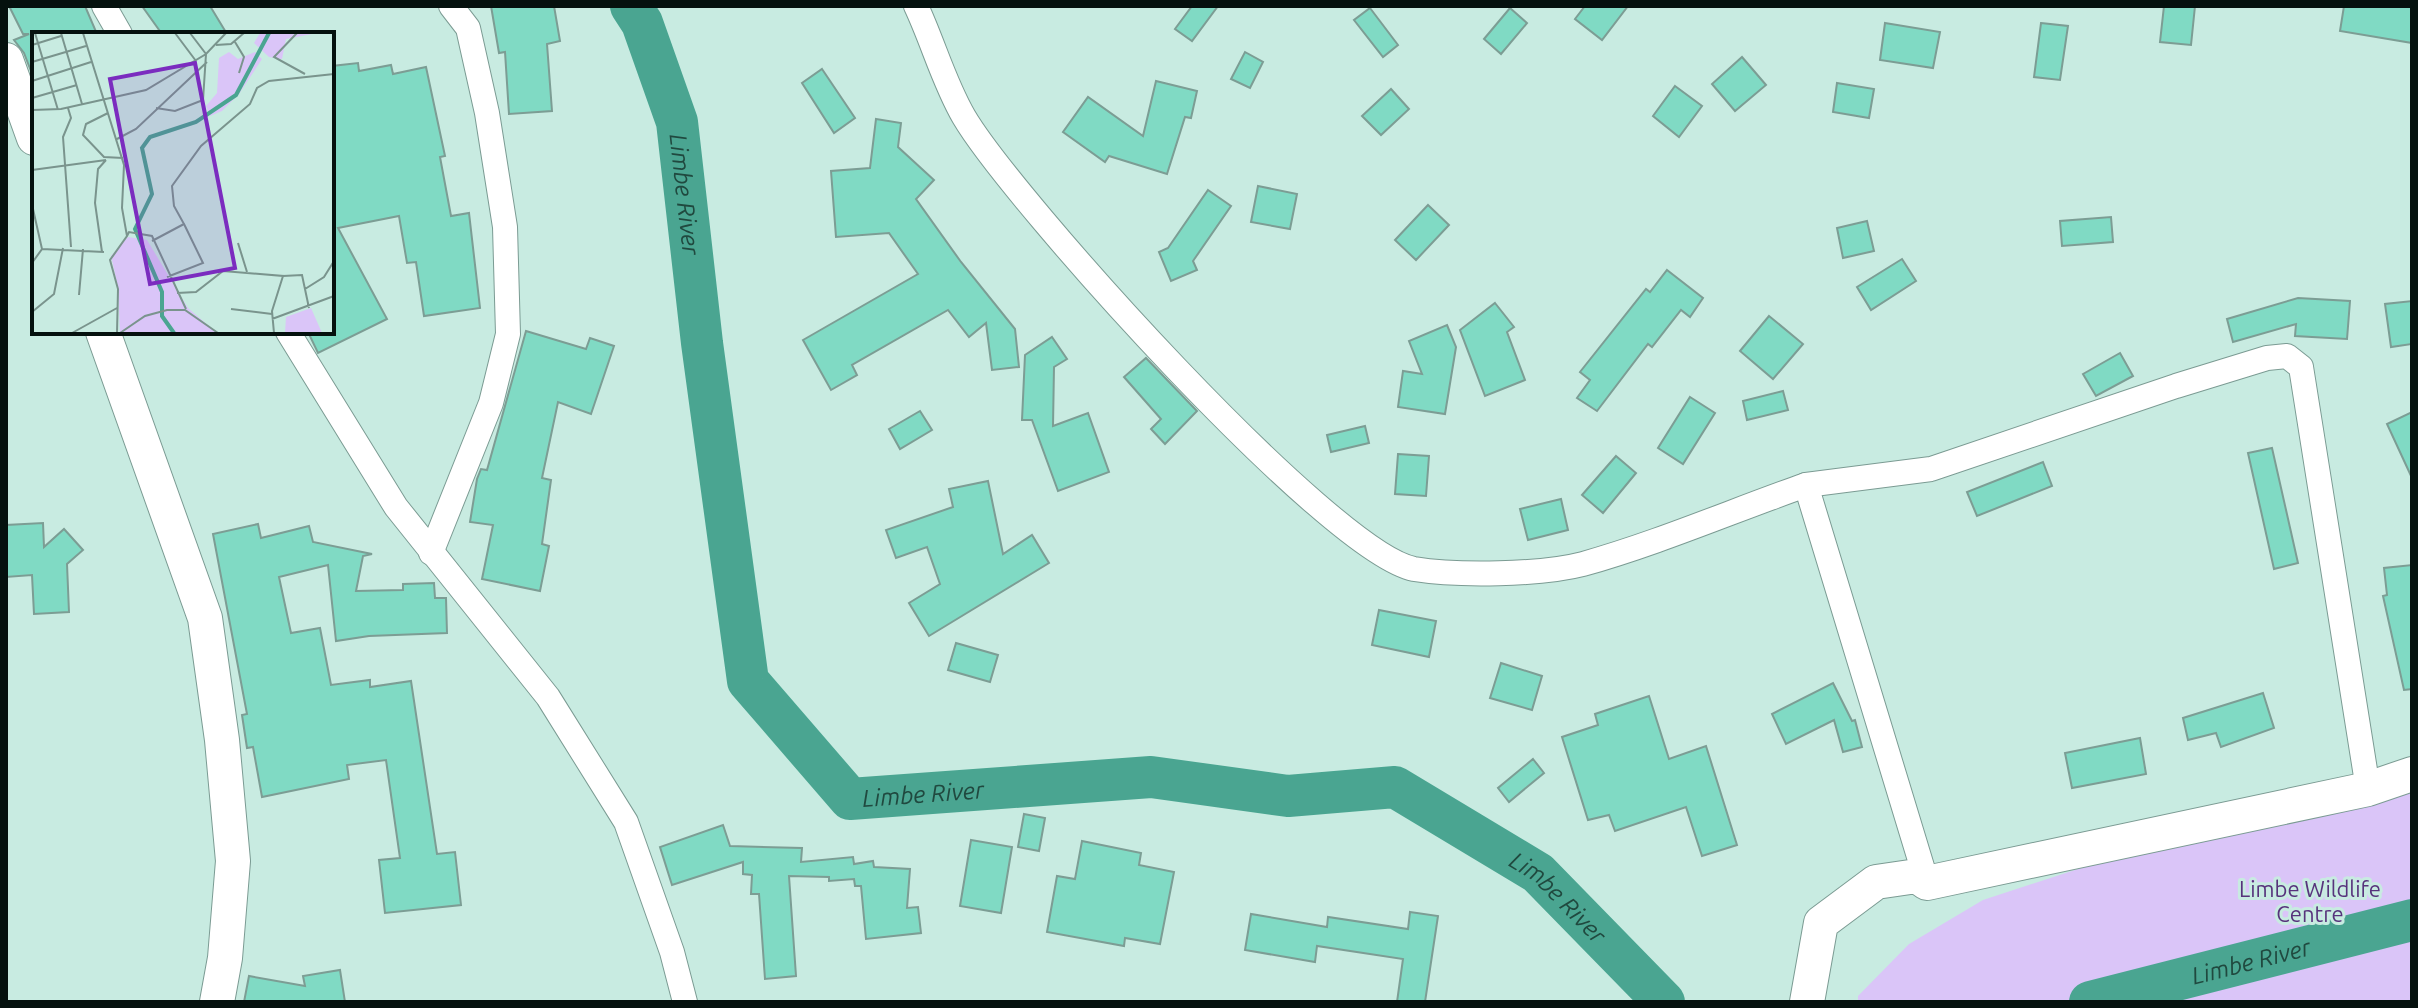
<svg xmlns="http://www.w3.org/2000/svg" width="2418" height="1008" viewBox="0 0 2418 1008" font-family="Ubuntu,sans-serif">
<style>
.green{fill:#dac5f8}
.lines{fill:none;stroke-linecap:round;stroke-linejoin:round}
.river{stroke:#4aa591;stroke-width:42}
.building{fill:#80dac4;stroke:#7c9d94;stroke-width:2}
.street-casing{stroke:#7b9b93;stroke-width:26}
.secondary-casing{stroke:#7b9b93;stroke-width:36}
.street{stroke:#fff;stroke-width:24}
.secondary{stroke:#fff;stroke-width:34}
.labels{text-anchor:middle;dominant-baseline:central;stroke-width:6;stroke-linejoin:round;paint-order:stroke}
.park-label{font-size:22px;fill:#57337c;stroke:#c8ebe1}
.water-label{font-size:24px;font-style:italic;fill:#20493f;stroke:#c8ebe1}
.inset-river{fill:none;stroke:#4aa591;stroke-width:4}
.inset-road{fill:none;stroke:#7a948d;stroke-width:2}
.view{fill:#7b2cbf;fill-opacity:0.15;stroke:#7b2cbf;stroke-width:4}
.inset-edge{fill:none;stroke:#05110e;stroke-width:4}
</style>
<rect width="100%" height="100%" fill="#c8ebe1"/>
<path class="green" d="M2412 760V1002H1858V996L1909 944 1983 900Z"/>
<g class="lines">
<g class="river">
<path id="s1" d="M631 6 642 23 677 122 702 343 748 681 850 799 1151 777 1288 796 1395 787 1538 873 1664 1002"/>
<path id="s2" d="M2090 1002 2412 920"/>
</g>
</g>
<g class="building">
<path d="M9 6H85L97 34H34V79L24 53 14 40 29 34H23Z"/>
<path d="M142 6H210L227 34H162Z"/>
<path d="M491 6H554L560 41 547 44 552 111 509 114 505 52 499 53Z"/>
<path d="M1192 6H1218L1192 41 1175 29Z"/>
<path d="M1585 6H1628L1602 40 1575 19Z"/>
<path d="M2164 6H2195L2191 45 2160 42Z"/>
<path d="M2344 6H2412V43L2340 31Z"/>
<path d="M1370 8 1398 45 1383 57 1354 20Z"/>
<path d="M1510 8 1527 23 1501 54 1484 39Z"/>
<path d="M1885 23 1940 32 1933 68 1880 60Z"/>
<path d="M2041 23 2068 26 2060 80 2034 77Z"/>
<path d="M1245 52 1263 62 1250 88 1231 79Z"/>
<path d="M1742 57 1766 85 1735 111 1712 84Z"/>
<path d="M358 63 359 71 391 65 393 74 426 67 445 156 440 157 451 216 469 213 480 308 424 316 416 262 407 263 399 216 338 228 387 319 318 353 308 332H332V66Z"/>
<path d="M822 69 855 118 834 133 802 83Z"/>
<path d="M1156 81 1197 91 1191 118 1185 117 1167 174 1109 156 1105 162 1063 132 1088 97 1143 136Z"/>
<path d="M1837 83 1874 89 1869 118 1833 112Z"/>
<path d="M1675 86 1702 106 1679 137 1653 116Z"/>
<path d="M1391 89 1409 109 1381 135 1362 116Z"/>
<path d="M876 119 901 123 898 147 934 180 916 199 961 262 1015 329 1019 367 992 370 986 323 969 337 948 310 852 365 857 375 831 390 803 340 918 274 889 233 836 237 831 171 870 168Z"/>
<path d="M1258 186 1297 194 1290 229 1251 222Z"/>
<path d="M1208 190 1231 206 1193 261 1197 270 1171 281 1159 252 1168 248Z"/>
<path d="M1428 205 1449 225 1416 260 1395 240Z"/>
<path d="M2111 217 2113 242 2062 246 2060 221Z"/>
<path d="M1867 221 1874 251 1843 258 1837 228Z"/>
<path d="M1902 259 1916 281 1871 310 1857 287Z"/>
<path d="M1667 270 1703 298 1690 317 1681 310 1652 347 1648 344 1597 411 1577 398 1590 380 1580 372 1646 289 1650 292Z"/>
<path d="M2298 298 2350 301 2347 339 2295 336 2296 324 2233 342 2227 319Z"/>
<path d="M2412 301V344L2391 347 2385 304Z"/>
<path d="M1495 303 1514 327 1507 332 1525 380 1485 396 1460 330Z"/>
<path d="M1769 316 1803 344 1773 379 1740 351Z"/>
<path d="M1447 325 1456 347 1445 414 1398 407 1403 371 1422 374 1409 341Z"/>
<path d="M526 331 586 349 590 338 614 346 591 414 558 402 542 478 551 480 542 544 549 546 540 591 482 579 493 525 470 522 477 479 481 469 487 470Z"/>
<path d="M1052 337 1067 359 1054 367 1053 426 1088 413 1109 472 1058 491 1032 420H1022L1025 355Z"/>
<path d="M2120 353 2133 376 2096 396 2083 374Z"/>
<path d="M1146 358 1197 411 1165 444 1151 429 1161 419 1124 377Z"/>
<path d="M1783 391 1788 410 1747 420 1743 401Z"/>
<path d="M1690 397 1715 413 1683 464 1658 448Z"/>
<path d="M920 411 932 430 900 449 889 429Z"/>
<path d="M2412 412V478L2387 424Z"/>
<path d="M1365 426 1369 443 1331 452 1327 435Z"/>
<path d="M2272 448 2298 563 2274 569 2248 453Z"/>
<path d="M1398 454 1429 456 1426 496 1395 494Z"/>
<path d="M1616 456 1636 473 1603 513 1582 495Z"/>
<path d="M2043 462 2052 486 1977 516 1967 492Z"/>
<path d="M988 481 1003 554 1032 535 1049 563 929 636 909 603 940 584 927 547 896 558 886 530 953 507 949 489Z"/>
<path d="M1561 499 1568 530 1528 540 1520 509Z"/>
<path d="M43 523 44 547 64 529 83 550 67 564 69 612 34 614 32 575 6 577V525Z"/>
<path d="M258 524 261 538 309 526 313 542 372 554 363 556 356 591 403 590V584L434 583 435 598H446L447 633 369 636 336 641 328 565 279 577 291 633 320 628 331 685 370 680V687L411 681 437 854 455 852 461 905 385 913 379 860 400 858 386 760 347 765 349 779 262 797 253 747 247 748 242 715 247 714 213 534Z"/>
<path d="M2412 565V689L2404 690 2383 596 2387 595 2384 568Z"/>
<path d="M1379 610 1436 621 1429 657 1372 645Z"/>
<path d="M956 643 998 655 990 682 948 670Z"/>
<path d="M1501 663 1542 676 1532 710 1490 698Z"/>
<path d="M1833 683 1852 721 1855 720 1862 747 1843 752 1834 720 1786 744 1772 714Z"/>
<path d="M2263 693 2274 728 2221 747 2216 733 2188 740 2183 718Z"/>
<path d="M1649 696 1669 759 1706 746 1737 845 1702 856 1686 807 1615 831 1609 815 1588 820 1562 737 1598 725 1595 714Z"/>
<path d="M2140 738 2146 774 2072 788 2065 753Z"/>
<path d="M1533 759 1544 773 1509 802 1498 788Z"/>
<path d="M1024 814 1045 818 1039 851 1018 847Z"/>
<path d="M723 825 730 846 802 848 801 862 853 857 854 864 873 861 874 867 910 869 907 908 918 907 921 933 866 939 861 886H855L854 879 829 881V877L789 876 796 976 765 979 759 894H751L752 875 743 874V862L672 885 660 847Z"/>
<path d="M971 840 1012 847 1001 913 960 906Z"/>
<path d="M1082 841 1141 853 1139 865 1174 872 1160 944 1125 938 1124 946 1047 932 1057 876 1075 879Z"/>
<path d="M1410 912 1438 916 1425 1002H1397L1403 959 1317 946 1315 962 1245 950 1251 914 1327 927 1328 917 1408 929Z"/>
<path d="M340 970 345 1002H244L249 976 305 986 303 976Z"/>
</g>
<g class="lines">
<defs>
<g id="street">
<path d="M104 6 120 34"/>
<path d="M916 6C933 42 944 83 964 117 1013 200 1330 553 1414 569 1457 576 1541 575 1583 564 1658 543 1732 511 1806 485L1927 883"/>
<path d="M288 332 396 507 548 697 626 822 672 952 685 1002"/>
<path d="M1806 485 1931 469 2176 386 2267 358 2287 356 2301 367 2368 789"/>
<path d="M431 553 491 403 508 334 505 227 487 113 468 28 451 6"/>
</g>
<g id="secondary">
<path d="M6 60 34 138"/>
<path d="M103 332 205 618 222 740 233 861 225 958 217 1002"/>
<path d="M1807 1002 1821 923 1876 882 1917 876 1927 883 2368 789 2412 774"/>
</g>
</defs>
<use href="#street" class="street-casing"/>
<use href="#secondary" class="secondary-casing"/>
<use href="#street" class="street"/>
<use href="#secondary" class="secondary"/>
</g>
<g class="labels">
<g class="park-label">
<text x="2310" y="888">Limbe Wildlife<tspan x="2310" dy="25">Centre</tspan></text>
</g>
<g class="water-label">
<text stroke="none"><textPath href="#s1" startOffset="198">Limbe River</textPath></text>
<text stroke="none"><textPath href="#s1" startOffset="918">Limbe River</textPath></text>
<text stroke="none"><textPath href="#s1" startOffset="1590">Limbe River</textPath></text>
<text stroke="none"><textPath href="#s2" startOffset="166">Limbe River</textPath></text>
</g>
</g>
<g transform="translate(32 32)">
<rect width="302" height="302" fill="#c8ebe1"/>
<path d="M228 1H285L254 7 250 27 237 25 222 11ZM197 20 206 27 223 20 230 27 207 62 190 79 178 84 174 74 185 61 187 26ZM96 205 115 208 156 276 185 301H88L86 255 79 224ZM279 276 290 301H253L254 285Z" fill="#dac5f8"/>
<path class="inset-river" d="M142 301 130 284V260L103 197 120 162 110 116 118 105 164 90 204 63 237 1"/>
<path class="inset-road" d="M3 1 26 78M29 1 50 72M51 1 92 133 90 176 95 204 78 228 86 257 85 301M143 1 164 29M265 1 242 25 273 42M203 10 212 25 207 41M0 13 29 4M184 13 199 12 212 1M0 30 54 14M0 49 59 30M0 66 45 53M36 76 39 86 31 105 39 215M124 76 143 79 171 68 174 22 158 1M0 78 29 77 114 58 174 22 194 1M76 81 54 92 51 103 72 125 91 126M85 107 104 97 175 30M0 138 74 128M95 204 97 200 120 204 154 277M120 209 152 192 142 174 140 154 169 114 218 72 225 56 237 49 302 42M206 211 215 240M10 217 72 220M70 220 63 171 66 137 74 128M0 231 10 217 1 177M251 244 270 243 277 276M135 245 171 231 152 192M273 257 292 245 302 229M145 261 164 260 191 239 251 244 240 279 242 301M47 263 51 217M199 277 240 282M0 280 22 262 31 216M240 287 302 264M40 301 85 276M88 301 113 284 135 278H153L186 301"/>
<path class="view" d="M163 31 203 236 118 252 78 47Z"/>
<rect width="302" height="302" class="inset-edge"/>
</g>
<rect width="2418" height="1008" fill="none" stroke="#05110e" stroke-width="16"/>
</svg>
